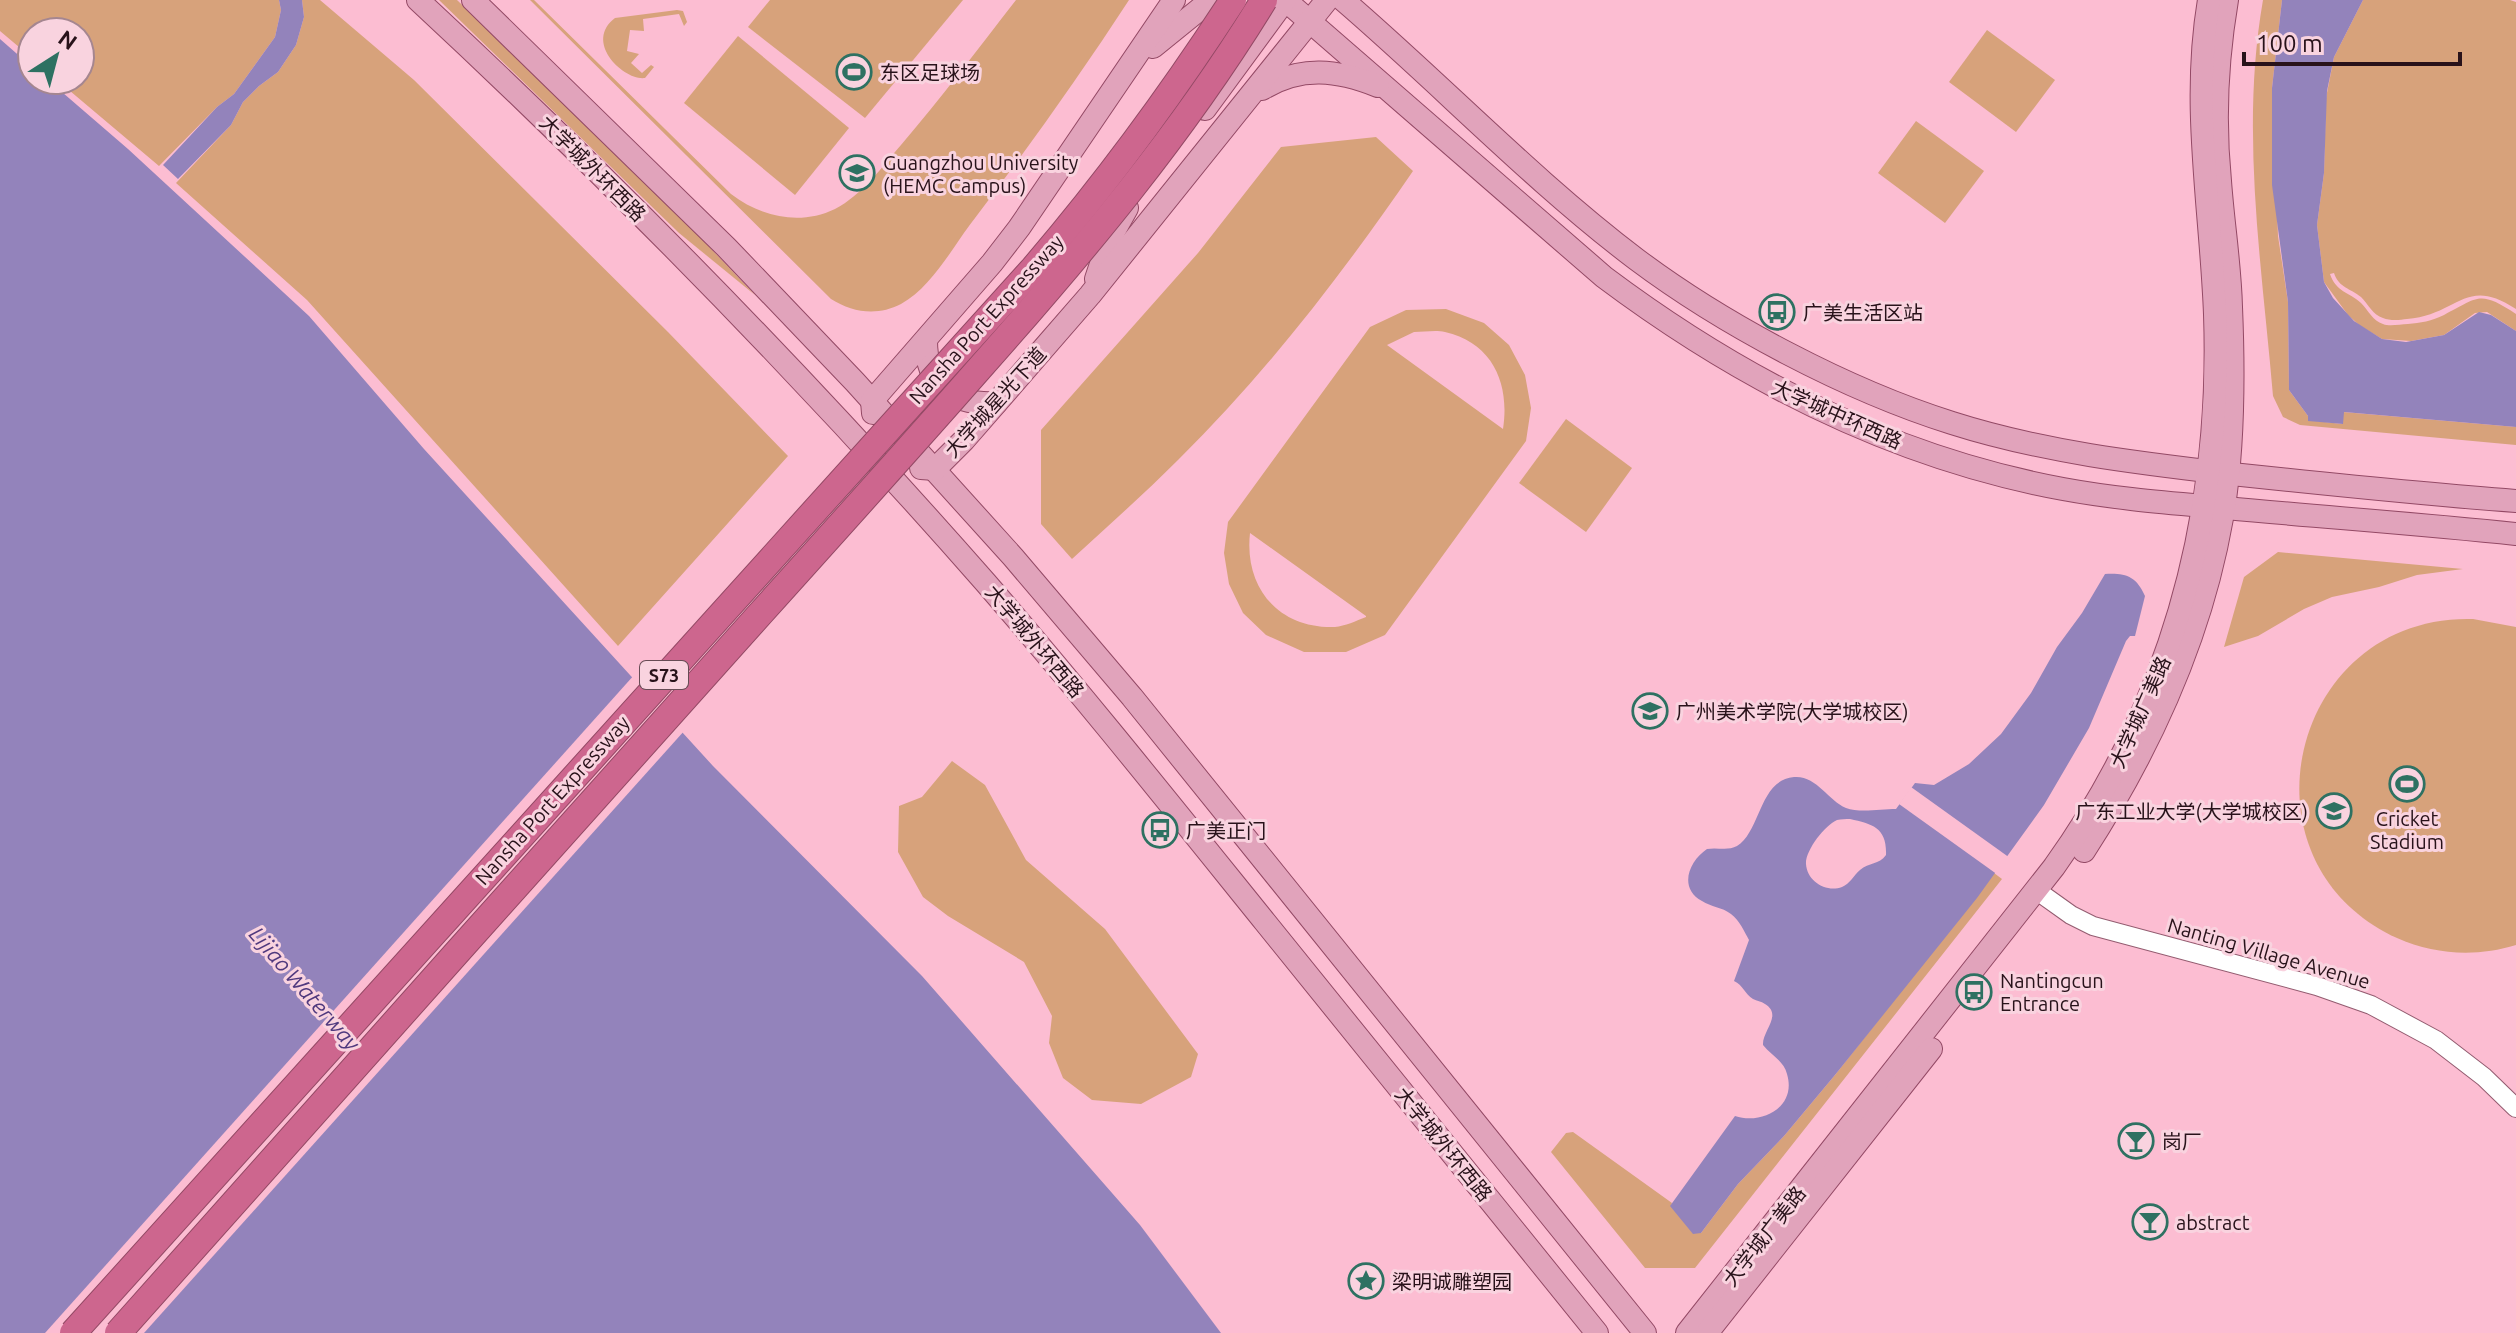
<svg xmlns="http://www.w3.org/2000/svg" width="2516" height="1333" viewBox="0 0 2516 1333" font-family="Ubuntu,'Noto Sans SC',sans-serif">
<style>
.green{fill:#d7a27b;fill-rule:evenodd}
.water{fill:#9383bb;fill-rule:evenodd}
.pier{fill:#fcbdd2}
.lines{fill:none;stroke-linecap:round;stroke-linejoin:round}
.minor-casing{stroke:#935c70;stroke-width:20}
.major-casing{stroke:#934965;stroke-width:24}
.minor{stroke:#fff;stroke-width:18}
.major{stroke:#e1a3bb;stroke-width:22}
.highway-bridge-casing{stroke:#934965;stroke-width:28;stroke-linecap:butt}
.highway-bridge{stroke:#cd668e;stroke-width:26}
.labels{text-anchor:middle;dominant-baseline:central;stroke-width:6;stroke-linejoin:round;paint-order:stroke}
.shield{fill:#f9d3df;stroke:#674c55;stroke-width:2}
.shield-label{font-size:18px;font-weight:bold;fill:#28121a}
.poi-label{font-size:20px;fill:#28121a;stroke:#f9d3df;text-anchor:start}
.street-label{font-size:20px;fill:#28121a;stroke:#f9d3df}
.water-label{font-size:22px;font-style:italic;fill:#50397e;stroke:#f9d3df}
</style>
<rect width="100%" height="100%" fill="#fcbdd2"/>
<g class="green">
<path d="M0 0H279L281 10 275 37 234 94 217 107 159 166 57 80H80V32H32V58L0 31Z"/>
<path d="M302 0H320L414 80 668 332 788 456 618 646 307 300 176 183 231 125 243 102 259 86 278 72 296 45 304 17Z"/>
<path d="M439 0H457L662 197 755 295 679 233Z"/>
<path d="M530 0H534L731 194C761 217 800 226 835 209 862 195 881 168 901 145 941 98 978 49 1016 0H1129C1079 77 1025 152 969 226 950 252 930 288 901 304 878 316 853 313 831 299Z"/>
<path d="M770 0H963L865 118 748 27Z"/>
<path d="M2263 0H2282L2272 88 2278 236 2288 302 2289 390 2308 416V420L2342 424 2343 412 2516 427V445L2300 425 2283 417 2273 396C2262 266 2240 131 2263 0Z"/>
<path d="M2363 0H2510L2516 2V309C2465 275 2458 315 2407 319 2400 320 2390 321 2383 318 2373 315 2368 304 2361 297 2350 288 2339 288 2334 273L2330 274C2336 292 2349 292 2361 303 2368 310 2373 321 2383 324 2390 327 2400 324 2408 324 2420 323 2432 321 2444 315 2479 297 2479 290 2516 314V331L2487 312 2475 313 2444 335 2411 341 2382 339 2359 325 2348 315 2324 282 2317 225 2324 173 2326 98 2334 57Z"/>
<path d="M677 10 683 11 687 22 684 26 679 14 643 19 644 31 630 30 627 51 639 54 631 63 642 73 651 65 654 67 645 78C624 81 583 42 615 18Z"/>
<path d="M1987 30 2055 80 2016 132 1949 82Z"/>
<path d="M738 36 849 128 795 195 684 103Z"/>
<path d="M1916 121 1984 171 1945 223 1878 173Z"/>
<path d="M1376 137 1413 171C1343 273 1267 372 1179 459 1144 494 1108 526 1072 559L1041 524V430L1198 253 1281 147Z"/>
<path d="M1446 309 1484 323 1509 345 1525 375 1531 408 1526 441 1385 635 1346 652H1304L1266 635 1243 613 1229 584 1224 553 1228 522 1370 327 1406 310ZM1414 332C1424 332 1436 330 1445 332 1493 343 1510 384 1503 429L1387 345ZM1250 533 1366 616V617C1356 621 1345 626 1335 627 1278 629 1244 587 1250 533Z"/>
<path d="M1566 419 1632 468 1586 532 1519 483Z"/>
<path d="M2278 552 2463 569 2417 575 2379 587 2332 597 2304 609 2258 636 2224 647 2244 577Z"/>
<path d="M2473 619 2516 627V945C2477 957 2435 955 2397 938 2231 862 2290 614 2473 619Z"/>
<path d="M952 761 985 785 1026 860 1105 929 1198 1054 1191 1077 1141 1104 1092 1100 1063 1078 1049 1043 1052 1016 1024 962 948 916 923 897 898 852 899 806 922 797Z"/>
<path d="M1994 873 2002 879 1695 1268H1645L1551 1152 1566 1133 1573 1132 1672 1203 1671 1206 1693 1233H1701L1738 1184 1784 1136 1835 1075Z"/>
</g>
<g class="water">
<path d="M279 0H302L304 17 296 45 278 72 259 86 243 102 231 125 178 179 163 165 217 107 234 94 275 37 281 10Z"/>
<path d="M2282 0H2363L2334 57 2327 91 2324 173 2317 225 2324 282 2333 298 2354 321 2382 339 2406 342 2444 335 2479 312 2491 315 2516 331V427L2344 412 2343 424 2308 421V416L2289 390 2288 302 2272 185V88Z"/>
<path d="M0 39 32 67V80H48L128 149 309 316 424 449 713 766 922 976 1140 1225 1221 1333H0Z"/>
<path d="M2105 574C2126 573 2136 576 2145 596L2135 636H2130L2126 641 2089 728 2044 805 1977 898 1835 1075 1784 1136 1738 1184 1701 1233 1693 1234 1670 1206 1735 1116C1762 1125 1797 1107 1787 1074 1784 1061 1771 1055 1763 1045 1762 1031 1783 1015 1765 1004 1761 1001 1757 1001 1753 999 1745 994 1743 985 1734 981L1749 940C1744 931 1740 921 1731 914 1722 907 1711 907 1702 901 1678 888 1689 861 1707 849 1717 847 1728 851 1737 846 1761 831 1759 780 1794 777 1816 775 1828 800 1846 808 1859 813 1881 809 1896 809L1915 783 1934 785 1969 764 2001 734 2031 693 2057 647 2082 613ZM1850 819C1873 824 1887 828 1886 855 1879 865 1869 862 1860 870 1854 875 1850 884 1842 887 1826 893 1807 881 1806 864 1805 851 1825 825 1837 820 1841 819 1846 819 1850 819Z"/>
</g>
<g class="pier">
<path d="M635 674 685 730 144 1333H45Z"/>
<path d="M1911 787 2010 858 1998 875 1899 804Z"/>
</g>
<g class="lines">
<defs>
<path id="minor" d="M2036 890 2071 915 2093 926 2317 986 2371 1005 2436 1040 2484 1077 2516 1108"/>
<g id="major">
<path d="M418 0C617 185 807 379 986 583 1082 694 1173 808 1265 922 1376 1059 1486 1196 1597 1333"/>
<path d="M473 0 726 247 855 382 1013 557 1132 697 1645 1333"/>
<path d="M1285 0 1604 277C1740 379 1895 458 2063 489 2117 499 2171 503 2226 508 2322 517 2419 524 2516 534"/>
<path d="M1343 0C1442 85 1532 180 1636 259 1724 325 1847 390 1952 423 2043 452 2138 463 2232 474 2327 484 2421 494 2516 501"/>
<path d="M1153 47 1211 0"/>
<path d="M1262 89C1301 65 1338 70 1378 86"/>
<path d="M1205 109 1285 0"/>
<path d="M1096 279 1109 240 1127 208"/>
<path d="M926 340C926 386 952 405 996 403"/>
<path d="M873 413 872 401 992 263 1019 228 1174 0"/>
<path d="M921 468 935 469 964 440 1090 295 1327 0"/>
<path d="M2084 851C2150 749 2201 638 2222 518 2234 450 2234 377 2231 307 2230 265 2223 223 2220 181 2214 121 2217 59 2227 0"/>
<path d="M1687 1333 2054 867C2172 702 2222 516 2215 314 2211 209 2191 105 2209 0"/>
<path d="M1707 1333 1931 1049"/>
</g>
</defs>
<use href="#minor" class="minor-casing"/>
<use href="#major" class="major-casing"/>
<use href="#minor" class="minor"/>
<use href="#major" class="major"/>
<defs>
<g id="highway-bridge">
<path d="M73 1333 1032 270C1105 185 1172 94 1233 0"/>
<path d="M118 1333C332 1093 545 853 760 614 833 533 906 452 978 370 1082 253 1182 134 1264 0"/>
</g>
</defs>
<use href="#highway-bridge" class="highway-bridge-casing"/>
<use href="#highway-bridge" class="highway-bridge"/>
</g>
<defs>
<symbol id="stadium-ring" viewBox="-11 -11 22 22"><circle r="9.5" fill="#f9d3df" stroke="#2e7162" stroke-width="1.5"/><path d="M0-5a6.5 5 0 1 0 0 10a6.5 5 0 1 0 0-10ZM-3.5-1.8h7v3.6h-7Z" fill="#2e7162"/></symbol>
<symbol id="university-ring" viewBox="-11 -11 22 22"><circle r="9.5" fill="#f9d3df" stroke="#2e7162" stroke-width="1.5"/><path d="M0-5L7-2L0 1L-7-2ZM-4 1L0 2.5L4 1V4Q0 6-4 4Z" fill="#2e7162"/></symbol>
<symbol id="bus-ring" viewBox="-11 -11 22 22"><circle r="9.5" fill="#f9d3df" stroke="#2e7162" stroke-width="1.5"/><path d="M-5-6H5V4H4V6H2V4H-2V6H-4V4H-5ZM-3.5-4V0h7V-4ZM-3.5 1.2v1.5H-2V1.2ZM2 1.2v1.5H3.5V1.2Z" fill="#2e7162"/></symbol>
<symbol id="bar-ring" viewBox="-11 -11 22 22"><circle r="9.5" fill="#f9d3df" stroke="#2e7162" stroke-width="1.5"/><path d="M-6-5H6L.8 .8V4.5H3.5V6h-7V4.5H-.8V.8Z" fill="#2e7162"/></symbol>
<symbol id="sight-ring" viewBox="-11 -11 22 22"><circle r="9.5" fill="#f9d3df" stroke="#2e7162" stroke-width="1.5"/><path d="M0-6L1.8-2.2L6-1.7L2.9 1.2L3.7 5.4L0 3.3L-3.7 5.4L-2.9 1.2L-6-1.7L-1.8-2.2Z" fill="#2e7162"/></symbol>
</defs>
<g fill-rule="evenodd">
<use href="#stadium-ring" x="834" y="52" width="40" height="40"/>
<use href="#university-ring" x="837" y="153" width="40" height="40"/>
<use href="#bus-ring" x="1757" y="292" width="40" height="40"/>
<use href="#university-ring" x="1630" y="691" width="40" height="40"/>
<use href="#stadium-ring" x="2387" y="764" width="40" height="40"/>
<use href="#university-ring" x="2314" y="791" width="40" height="40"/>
<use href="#bus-ring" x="1140" y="810" width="40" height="40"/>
<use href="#bus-ring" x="1954" y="972" width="40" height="40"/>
<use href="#bar-ring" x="2116" y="1121" width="40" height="40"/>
<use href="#bar-ring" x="2130" y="1202" width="40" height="40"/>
<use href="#sight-ring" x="1346" y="1261" width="40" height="40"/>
</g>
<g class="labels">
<rect class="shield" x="640" y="661" width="48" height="28" rx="6"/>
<g class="shield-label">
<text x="664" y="675">S73</text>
</g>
<g class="poi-label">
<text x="880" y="72">东区足球场</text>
<text x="883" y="162">Guangzhou University<tspan x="883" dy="23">(HEMC Campus)</tspan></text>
<text x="1803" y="312">广美生活区站</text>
<text x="1676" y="711">广州美术学院(大学城校区)</text>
<text x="2308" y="811" text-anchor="end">广东工业大学(大学城校区)</text>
<text x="2407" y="818" text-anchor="middle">Cricket<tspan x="2407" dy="23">Stadium</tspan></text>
<text x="1186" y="830">广美正门</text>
<text x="2000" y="980">Nantingcun<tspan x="2000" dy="23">Entrance</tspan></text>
<text x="2162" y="1141">岗厂</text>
<text x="2176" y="1222">abstract</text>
<text x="1392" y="1281">梁明诚雕塑园</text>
</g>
<g class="street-label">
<text transform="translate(593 168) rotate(45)">大学城外环西路</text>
<text transform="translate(986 319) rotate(-48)">Nansha Port Expressway</text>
<text transform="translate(995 402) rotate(-48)">大学城星光下道</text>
<text transform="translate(1837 414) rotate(24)">大学城中环西路</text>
<text transform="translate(1035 641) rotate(50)">大学城外环西路</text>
<text transform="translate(2140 712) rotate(-66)">大学城广美路</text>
<text transform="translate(552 800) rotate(-48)">Nansha Port Expressway</text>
<text transform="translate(2269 953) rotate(16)">Nanting Village Avenue</text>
<text transform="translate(1444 1144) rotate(51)">大学城外环西路</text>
<text transform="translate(1764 1236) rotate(-52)">大学城广美路</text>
</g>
<g class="water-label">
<text transform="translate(305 988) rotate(49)">Lijiao Waterway</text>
</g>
</g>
<g transform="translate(56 56) rotate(36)"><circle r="38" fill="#f9d3df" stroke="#a58690" stroke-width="2"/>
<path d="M0-6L14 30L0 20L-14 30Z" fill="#2e7162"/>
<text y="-12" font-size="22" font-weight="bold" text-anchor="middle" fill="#28121a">N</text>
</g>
<path d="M2244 52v12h216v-12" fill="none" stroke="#28121a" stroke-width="4"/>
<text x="2256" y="52" font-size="24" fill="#28121a" stroke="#f9d3df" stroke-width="6" paint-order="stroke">100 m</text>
</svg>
